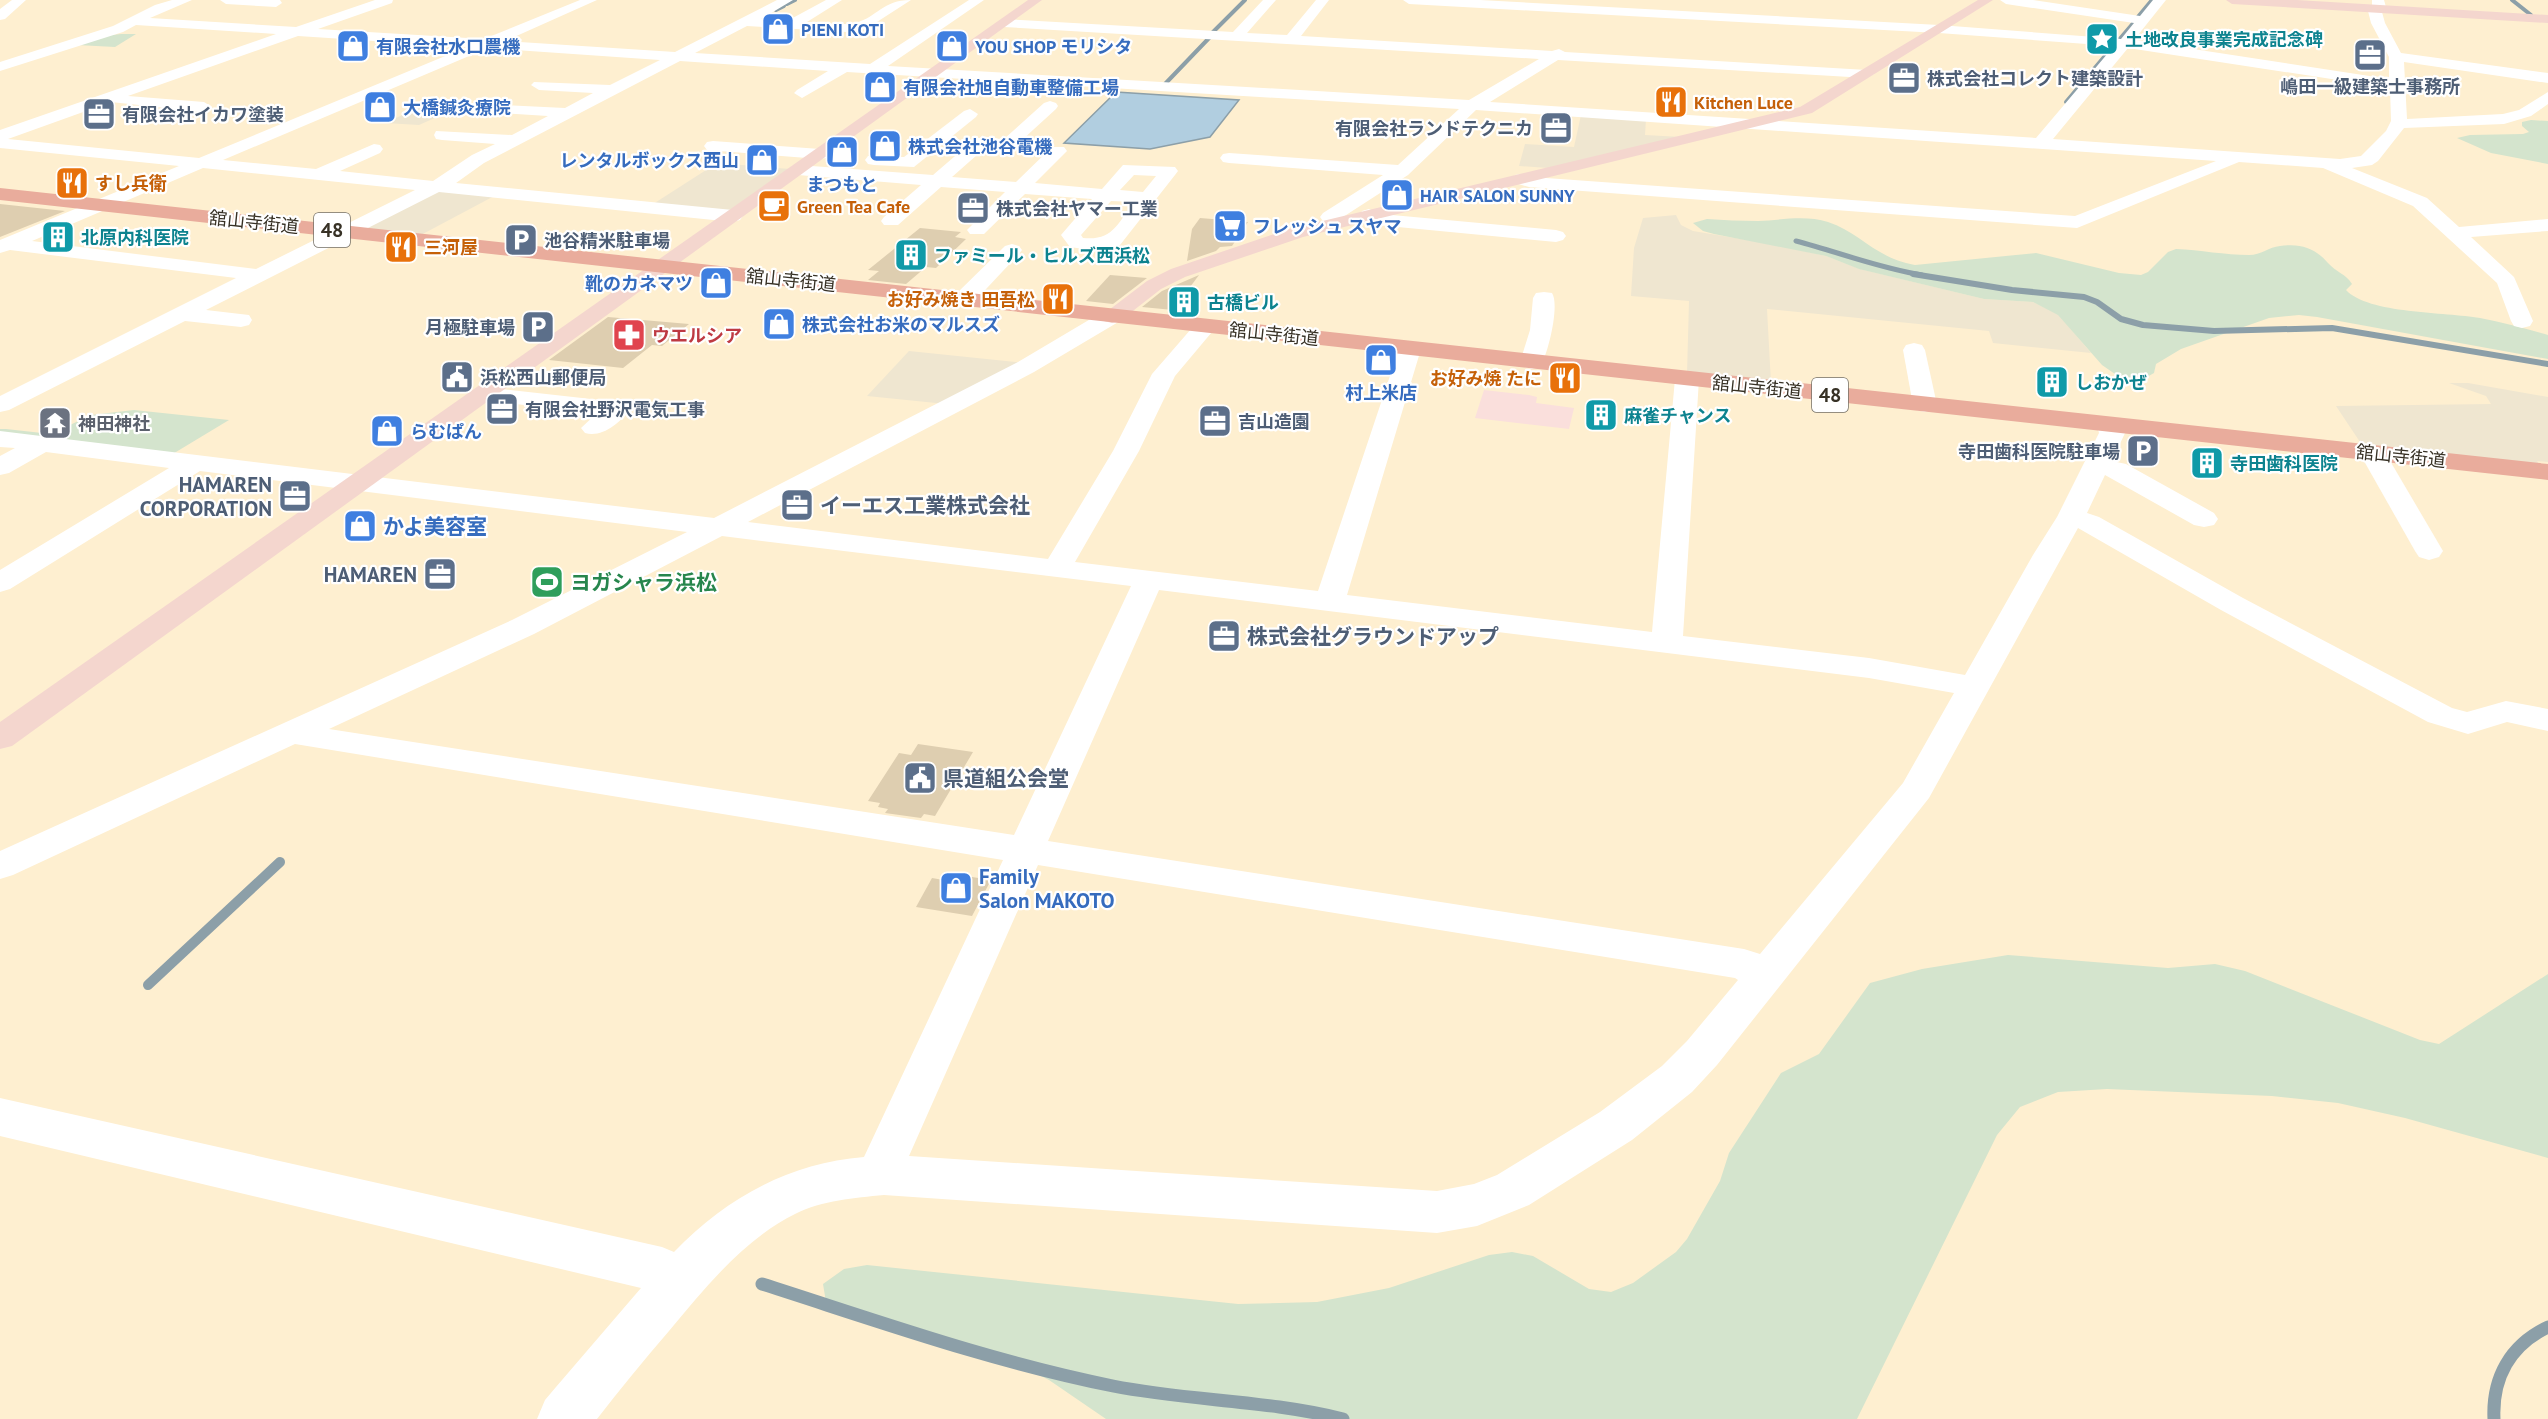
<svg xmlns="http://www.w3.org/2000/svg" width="2548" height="1419" viewBox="0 0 2548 1419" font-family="'PT Sans','Noto Sans JP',sans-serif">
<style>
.commercial{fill:#fadfdc}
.industrial{fill:#efe6d0}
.green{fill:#d4e4cd}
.water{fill:#b1cee0;stroke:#8c9fa8;stroke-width:1.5}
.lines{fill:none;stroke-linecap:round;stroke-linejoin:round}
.stream-far4{stroke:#8c9fa8;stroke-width:4}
.stream-far3{stroke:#8c9fa8;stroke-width:5}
.stream-far2{stroke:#8c9fa8;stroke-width:6}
.stream-far1{stroke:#8c9fa8;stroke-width:10}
.stream{stroke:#8c9fa8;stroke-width:13}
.building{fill:#deceb0}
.street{fill:#fff;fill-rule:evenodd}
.secondary{fill:#f4d6ce;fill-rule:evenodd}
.primary{fill:#e9ac9c;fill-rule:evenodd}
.labels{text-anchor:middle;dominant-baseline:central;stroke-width:4.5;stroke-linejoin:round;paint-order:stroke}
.far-shop-label{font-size:18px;font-weight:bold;fill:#366cbe;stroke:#fff;text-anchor:start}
.far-culture-label{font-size:18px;font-weight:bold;fill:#0d838f;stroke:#fff;text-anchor:start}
.far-service-label{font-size:18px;font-weight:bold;fill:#4e5e75;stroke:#fff;text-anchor:start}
.far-food-label{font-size:18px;font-weight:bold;fill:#c56008;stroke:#fff;text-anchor:start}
.far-street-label{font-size:18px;fill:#373125;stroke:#fff}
.far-health-label{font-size:18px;font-weight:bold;fill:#be3a42;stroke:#fff;text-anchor:start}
.far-worship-label{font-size:18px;font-weight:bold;fill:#5b616d;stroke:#fff;text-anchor:start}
.shield{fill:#fff;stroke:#736f66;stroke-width:1.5}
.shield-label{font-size:20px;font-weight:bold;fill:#373125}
.service-label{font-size:21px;font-weight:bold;fill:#4e5e75;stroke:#fff;text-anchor:start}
.shop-label{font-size:21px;font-weight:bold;fill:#366cbe;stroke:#fff;text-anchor:start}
.leisure-label{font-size:21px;font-weight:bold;fill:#27864d;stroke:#fff;text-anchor:start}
</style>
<rect width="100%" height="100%" fill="#feefd0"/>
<path class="commercial" d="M1484 390 1529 395 1537 397 1536 403 1574 408 1569 429 1475 418Z"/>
<g class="industrial">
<path d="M431 102 464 105 419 125 385 123Z"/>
<path d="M1581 115 1646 119 1645 135 1681 137 1548 168 1519 166 1525 144 1574 147Z"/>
<path d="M717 163 790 169 727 213 650 206Z"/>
<path d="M437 188 498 194 419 236 357 229Z"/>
<path d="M1676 215 1681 225 1693 231 1771 244 1826 256 1860 269 1984 299 2033 302 2058 314 2091 353 1993 343 1989 331 1767 309 1771 383 1687 374 1689 301 1631 296 1634 248 1643 218Z"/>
<path d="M909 351 1024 363 946 404 867 396Z"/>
<path d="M2449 383H2468L2548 397V462L2537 461 2540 466 2364 448 2336 406 2491 404 2486 396Z"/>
</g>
<g class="green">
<path d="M121 34H136L115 47 77 45 103 36Z"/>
<path d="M2531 120 2548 121V164L2491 153 2457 138 2470 135 2523 134 2529 132 2522 126V122Z"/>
<path d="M1707 219C1724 220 1741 221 1758 221 1781 220 1806 215 1828 222 1861 233 1875 258 1915 265L2036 253 2119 273 2141 275 2148 272 2168 252 2176 249C2200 250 2225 255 2249 255 2261 255 2269 247 2280 246 2301 243 2315 248 2328 263 2336 272 2346 274 2352 284L2346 290C2368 314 2446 312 2480 318 2503 322 2526 329 2548 335V359L2317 317 2299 315 2269 318 2181 349 2156 364 2154 373 2147 377 2133 379 2115 374 2102 365 2058 315 2033 302 1984 299 1859 269 1826 256 1714 234 1703 231 1693 223Z"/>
<path d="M134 410 229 420 171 455 0 434V429H6L51 434 91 415Z"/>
<path d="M2008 955 2168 968 2215 964 2245 971 2420 1040 2439 1044 2548 974V1158L2405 1118 2338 1103 2272 1096 2107 1089 2058 1092 2020 1107 1997 1135 1857 1419H1106L1049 1380 998 1354 936 1335 849 1318 827 1308 823 1284 844 1269 867 1265 1238 1304 1317 1302 1389 1288 1489 1255 1512 1252 1533 1256 1589 1289 1611 1292 1633 1283 1676 1252 1687 1239 1720 1181 1729 1153 1781 1073 1819 1054 1870 983 1922 969Z"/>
</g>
<path class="water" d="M1116 92 1239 100 1210 137 1150 149 1064 143Z"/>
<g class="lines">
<g class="stream-far4">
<path d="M2512 0 2531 15"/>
<path d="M787 4 795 0"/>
<path d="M776 10 784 6"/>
<path d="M2137 18 2152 0"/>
<path d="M1212 33 1245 0"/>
<path d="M2118 41 2135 21"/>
<path d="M1164 85 1211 36"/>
<path d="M2066 102 2115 44"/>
</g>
<path class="stream-far3" d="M1796 241C1838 252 1879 268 1922 275"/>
<path class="stream-far2" d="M1913 274 2012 290 2084 297 2097 302 2121 319 2143 325 2214 331 2332 328 2548 364"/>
<path class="stream-far1" d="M148 985 280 862"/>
<g class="stream">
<path d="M762 1284C878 1321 993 1362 1113 1386 1189 1401 1267 1400 1343 1419"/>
<path d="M2494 1419C2492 1378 2510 1345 2548 1327"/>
</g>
</g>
<g class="building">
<path d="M0 204 65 211 0 237Z"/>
<path d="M1200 218 1248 222 1232 246 1220 247 1216 251 1187 261 1192 229Z"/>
<path d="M920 228 961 232 955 237 966 239 936 268 926 267 906 284 868 280 879 271 868 270Z"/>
<path d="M1110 275 1147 278 1113 304 1086 301Z"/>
<path d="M1199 275 1173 310 1142 307 1162 291Z"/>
<path d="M608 317 689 324 662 346 652 345 623 368 549 360Z"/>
<path d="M918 744 973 752 935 816 924 814 921 818 885 813 888 809 878 807 880 803 868 801 899 753 911 755Z"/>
<path d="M953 874 991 880 972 916 916 907 932 878 949 881Z"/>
</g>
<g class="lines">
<g class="street">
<path d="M12 0H26L5 19 0 20V9Z"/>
<path d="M172 0H192L150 18 296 27 375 0H393L392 3 318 29 484 39 580 0H597L505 41 675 52 777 0H793L761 19 789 20 826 0H842L807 22C822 22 840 26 855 23 878 17 882 0 911 0L866 29 847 32 747 26 695 53 870 64 969 0H984L888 66 1469 100 1539 59 1004 27 997 23 1004 19 1233 32 1263 0H1276L1247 33 1287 35 1316 0H1329L1301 36 1552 51 1559 49 1565 52 1867 70 1874 74 1867 78 1558 60 1490 102 2036 138 2114 46 1939 33 1409 4 1403 0H1480L1939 25 2121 39 2134 23 2006 4 2000 0H2033L2140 16 2153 0H2166L2134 40 2389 79V57L2371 23 2368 11 2372 6V0H2384L2386 7 2382 12 2385 23 2401 53 2548 73V83L2404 62 2407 119 2503 114 2519 110 2548 92V104L2531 116 2504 124 2404 128 2378 161 2372 165 2352 168 2427 198 2459 227 2548 219V231L2471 237 2514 277 2533 321 2530 326 2522 328 2514 326 2511 321 2497 283 2413 206 2323 168 2239 162 2077 228 1529 187 1515 183 1512 179 1515 175 1521 174 1532 177 2075 216 2216 161 1476 110 1408 175 1343 217 1349 222 1346 226C1336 228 1326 226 1320 217L1323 213 1383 175 1229 163 1223 162 1220 158 1223 154 1229 153 1398 165 1459 109 847 72 802 98 794 93 797 90 828 71 680 61 484 163 456 183 733 210 740 212 743 216 740 220 733 222 439 192 206 310 249 315 252 320 249 325 241 327 185 321 9 410 0 412V396L236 278 10 250 0 253V240L179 166 0 148V130L276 34 136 25 123 32 0 71V62L113 26 155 5ZM298 36 467 47 199 158 8 139 111 102 204 112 210 110 212 107 204 102 128 96ZM488 48 660 60 610 85 534 82 531 85 539 90 593 93 565 108 462 103 460 106 462 109 468 111 548 116 512 135 436 131 434 135 436 139 442 140 495 144 472 155 433 181 340 171 380 153 383 149 380 145 374 144 316 169 223 160ZM2128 48 2390 88 2391 121 2386 131 2361 156 2340 159 2053 139ZM203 168 415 190 256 269 32 241Z"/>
<path d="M220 0H280L282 3 276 7 226 4Z"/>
<path d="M1050 101 1056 103 1058 106 1056 109 1022 140 1039 142 1042 146 1039 150 986 147 952 177 1016 182 1052 147H1064L1067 151 1035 183 1102 189 1123 165 1175 167 1178 171 1175 175 1120 245 1097 251 1070 247 1061 235 1092 199 1025 194 984 234H970L967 230 1005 192 941 187 898 225H884L881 221 884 217 921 185 798 175 792 174 789 170 792 166 798 165 933 175 976 138 1004 139 1044 103ZM1134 175 1156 176 1143 192 1120 190ZM1111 201 1134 202C1117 224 1113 241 1083 238L1081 235Z"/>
<path d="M970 109 978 114 976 117 914 167 874 165 868 164 865 160 868 156 904 157 964 111Z"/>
<path d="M713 141 820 149 826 150 829 154 826 158 820 159 707 150 704 146 707 142Z"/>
<path d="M1369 209 1381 214 1556 230 1563 232 1566 236 1563 240 1556 242 1377 225 1362 219 1360 215 1362 211Z"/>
<path d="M1012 244 1019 246 1022 250 1019 254 971 305 963 306 955 305 952 300 955 295 1005 246Z"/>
<path d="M1544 292 1552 293C1560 305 1548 355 1540 367L1532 369 1524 367 1520 362 1530 330 1533 298 1536 293Z"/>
<path d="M1112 309 1120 311 1123 316 1120 321 1034 372 748 522 1048 559 1113 451 1152 374 1198 321 1206 319 1214 321 1217 326 1175 376 1139 451 1075 562 1318 591 1399 349 1402 344 1410 342 1418 344 1421 349 1347 595 1652 632 1675 379 1679 374 1687 372 1695 374 1699 379 1683 636 1869 658 1965 675 2033 555 2057 517 2099 433 2097 425 2100 420 2109 418 2118 420 2125 433 2112 461 2126 464 2214 513 2218 519 2214 525 2204 527 2194 525 2105 475 2087 513 2099 517 2243 598 2452 708 2467 712 2506 701 2548 709V731L2507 722 2468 734 2428 722 2221 610 2078 528 1929 798 1717 1065 1692 1092 1632 1140 1529 1205 1477 1226 1437 1233 884 1195C854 1198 823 1200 795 1214 743 1240 706 1287 669 1331 644 1360 620 1389 597 1419H537L545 1400 556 1387 641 1288 0 1136V1098L662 1247 674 1252C726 1198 789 1163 864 1157L1003 860 295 744 13 875 0 879V851L512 620 687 532 200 471 10 589 0 592V570L169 468 46 452 9 473 0 475V456L15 448 0 447V431L714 518 1018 362 1104 311ZM722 536 1131 586 1014 835 329 729 534 634ZM1159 590 1869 678 1954 693 1903 783 1760 954 1744 949 1048 841ZM1038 865 1735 978 1738 980 1687 1041 1662 1066 1600 1112 1497 1175 1474 1184 1437 1191 909 1156Z"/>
<path d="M1914 343 1922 345 1925 350 1937 405 1934 410 1925 412 1916 410 1913 405 1903 350 1906 345Z"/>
<path d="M484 387 618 402 627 404 630 409C620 423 602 438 585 433L581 428 596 414 475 399 472 394 475 389Z"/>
<path d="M2373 446 2382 449 2386 454 2443 551 2439 557 2429 560 2419 557 2415 551 2360 454 2364 449Z"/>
</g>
<g class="secondary">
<path d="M1028 0H1042L12 746 0 749V722Z"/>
<path d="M1978 0H1993L1812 113 1303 237 1185 277 1161 289 1120 321 1112 323 1104 321 1101 316 1147 281 1171 269 1289 229 1800 107Z"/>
<path d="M2226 0H2297L2548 15V23L2232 4Z"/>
</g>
<path class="primary" d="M0 188 2548 464V480L0 200Z"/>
</g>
<defs>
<symbol id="shop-square" viewBox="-11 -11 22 22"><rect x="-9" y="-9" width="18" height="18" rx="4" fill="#3f7fe0" stroke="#fff"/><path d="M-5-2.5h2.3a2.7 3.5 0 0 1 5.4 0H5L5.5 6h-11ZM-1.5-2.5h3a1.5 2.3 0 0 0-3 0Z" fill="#fff"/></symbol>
<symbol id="sight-square" viewBox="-11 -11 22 22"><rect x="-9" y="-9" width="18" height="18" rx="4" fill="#0f9aa8" stroke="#fff"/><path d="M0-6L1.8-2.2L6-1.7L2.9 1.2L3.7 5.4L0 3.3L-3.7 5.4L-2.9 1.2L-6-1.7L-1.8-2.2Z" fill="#fff"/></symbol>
<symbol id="office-square" viewBox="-11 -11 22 22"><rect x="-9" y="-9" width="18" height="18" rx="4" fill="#5c6f8a" stroke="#fff"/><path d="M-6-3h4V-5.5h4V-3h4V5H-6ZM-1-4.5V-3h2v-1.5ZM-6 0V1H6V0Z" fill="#fff"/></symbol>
<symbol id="restaurant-square" viewBox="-11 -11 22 22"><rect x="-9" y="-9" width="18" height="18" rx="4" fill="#e8710a" stroke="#fff"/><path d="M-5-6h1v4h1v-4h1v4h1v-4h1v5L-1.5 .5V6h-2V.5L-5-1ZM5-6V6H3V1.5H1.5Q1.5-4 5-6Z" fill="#fff"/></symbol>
<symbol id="cafe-square" viewBox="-11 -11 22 22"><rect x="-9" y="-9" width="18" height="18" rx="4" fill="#e8710a" stroke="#fff"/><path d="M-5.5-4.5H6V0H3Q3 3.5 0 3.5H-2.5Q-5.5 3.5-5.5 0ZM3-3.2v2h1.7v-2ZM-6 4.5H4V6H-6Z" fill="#fff"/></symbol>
<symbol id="supermarket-square" viewBox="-11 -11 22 22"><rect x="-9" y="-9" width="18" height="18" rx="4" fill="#3f7fe0" stroke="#fff"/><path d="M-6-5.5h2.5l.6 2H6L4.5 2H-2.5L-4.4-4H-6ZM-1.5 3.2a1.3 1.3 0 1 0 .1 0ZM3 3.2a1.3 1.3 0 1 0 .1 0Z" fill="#fff"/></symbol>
<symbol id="building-square" viewBox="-11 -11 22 22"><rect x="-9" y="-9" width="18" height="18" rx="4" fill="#0f9aa8" stroke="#fff"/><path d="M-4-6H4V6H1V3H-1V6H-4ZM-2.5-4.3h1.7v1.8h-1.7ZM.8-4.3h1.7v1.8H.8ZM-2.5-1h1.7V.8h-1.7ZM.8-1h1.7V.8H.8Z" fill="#fff"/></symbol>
<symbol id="parking-square" viewBox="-11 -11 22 22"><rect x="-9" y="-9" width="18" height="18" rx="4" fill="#5c6f8a" stroke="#fff"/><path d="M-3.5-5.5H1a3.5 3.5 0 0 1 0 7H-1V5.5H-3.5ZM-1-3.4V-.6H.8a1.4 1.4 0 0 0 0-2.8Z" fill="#fff"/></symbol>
<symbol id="pharmacy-square" viewBox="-11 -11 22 22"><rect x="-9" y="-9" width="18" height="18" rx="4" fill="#e0444e" stroke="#fff"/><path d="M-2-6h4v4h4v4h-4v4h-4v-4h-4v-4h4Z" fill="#fff"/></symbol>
<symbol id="civic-square" viewBox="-11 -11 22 22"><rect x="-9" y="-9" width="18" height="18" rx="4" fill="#5c6f8a" stroke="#fff"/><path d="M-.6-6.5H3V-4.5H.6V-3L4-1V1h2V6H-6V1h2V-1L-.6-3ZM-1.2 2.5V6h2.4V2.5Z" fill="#fff"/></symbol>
<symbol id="temple-square" viewBox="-11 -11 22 22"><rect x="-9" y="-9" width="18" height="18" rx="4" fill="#6b7280" stroke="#fff"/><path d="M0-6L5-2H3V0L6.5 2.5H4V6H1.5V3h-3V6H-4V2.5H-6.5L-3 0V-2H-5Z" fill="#fff"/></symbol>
<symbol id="stadium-square" viewBox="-11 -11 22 22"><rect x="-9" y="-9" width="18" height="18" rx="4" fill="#2e9e5b" stroke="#fff"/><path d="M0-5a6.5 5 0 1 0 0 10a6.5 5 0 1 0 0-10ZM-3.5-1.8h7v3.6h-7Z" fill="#fff"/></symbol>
</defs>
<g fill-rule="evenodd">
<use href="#shop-square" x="759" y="10" width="38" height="38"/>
<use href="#sight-square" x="2083" y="20" width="38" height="38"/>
<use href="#shop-square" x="334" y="27" width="38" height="38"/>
<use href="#shop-square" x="933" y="27" width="38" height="38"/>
<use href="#office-square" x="2351" y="36" width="38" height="38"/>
<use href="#office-square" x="1885" y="59" width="38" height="38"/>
<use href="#shop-square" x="861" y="68" width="38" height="38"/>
<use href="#restaurant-square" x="1652" y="83" width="38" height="38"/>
<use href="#shop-square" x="361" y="88" width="38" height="38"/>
<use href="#office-square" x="80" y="95" width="38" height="38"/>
<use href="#office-square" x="1537" y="109" width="38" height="38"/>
<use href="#shop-square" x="866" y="127" width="38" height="38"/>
<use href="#shop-square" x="823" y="133" width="38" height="38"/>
<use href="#shop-square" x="743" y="141" width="38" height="38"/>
<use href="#restaurant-square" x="53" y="164" width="38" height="38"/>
<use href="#shop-square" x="1378" y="176" width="38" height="38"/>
<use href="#cafe-square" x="755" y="187" width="38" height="38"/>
<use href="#office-square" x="954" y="189" width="38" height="38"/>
<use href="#supermarket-square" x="1211" y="207" width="38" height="38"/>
<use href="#building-square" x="39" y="218" width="38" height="38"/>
<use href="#parking-square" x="502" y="221" width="38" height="38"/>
<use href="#restaurant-square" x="382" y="228" width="38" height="38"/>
<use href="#building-square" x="892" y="236" width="38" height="38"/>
<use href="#shop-square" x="697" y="264" width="38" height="38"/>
<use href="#restaurant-square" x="1039" y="280" width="38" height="38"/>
<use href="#building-square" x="1165" y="283" width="38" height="38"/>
<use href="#shop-square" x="760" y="305" width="38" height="38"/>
<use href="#parking-square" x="519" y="308" width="38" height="38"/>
<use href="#pharmacy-square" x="610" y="316" width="38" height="38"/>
<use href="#shop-square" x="1362" y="341" width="38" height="38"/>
<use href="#civic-square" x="438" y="358" width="38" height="38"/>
<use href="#restaurant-square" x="1546" y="359" width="38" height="38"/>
<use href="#building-square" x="2033" y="363" width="38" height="38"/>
<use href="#office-square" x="483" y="390" width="38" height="38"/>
<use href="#building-square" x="1582" y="396" width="38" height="38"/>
<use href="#office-square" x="1196" y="402" width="38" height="38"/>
<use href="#temple-square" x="36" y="404" width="38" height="38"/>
<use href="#shop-square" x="368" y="412" width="38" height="38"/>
<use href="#parking-square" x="2124" y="432" width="38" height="38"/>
<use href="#building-square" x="2188" y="444" width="38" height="38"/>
<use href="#office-square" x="276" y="477" width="38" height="38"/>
<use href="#office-square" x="778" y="486" width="38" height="38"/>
<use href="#shop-square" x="341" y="507" width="38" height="38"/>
<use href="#office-square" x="421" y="555" width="38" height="38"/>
<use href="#stadium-square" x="528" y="563" width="38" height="38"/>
<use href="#office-square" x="1205" y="617" width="38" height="38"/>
<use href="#civic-square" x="901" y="759" width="38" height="38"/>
<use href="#shop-square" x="937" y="869" width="38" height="38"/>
</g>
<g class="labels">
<g class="far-shop-label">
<text x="801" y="29">PIENI KOTI</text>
<text x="376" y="46">有限会社水口農機</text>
<text x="975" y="46">YOU SHOP モリシタ</text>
<text x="903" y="87">有限会社旭自動車整備工場</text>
<text x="403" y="107">大橋鍼灸療院</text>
<text x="908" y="146">株式会社池谷電機</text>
<text x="739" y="160" text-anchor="end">レンタルボックス西山</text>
<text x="842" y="184" text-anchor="middle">まつもと</text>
<text x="1420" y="195">HAIR SALON SUNNY</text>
<text x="1253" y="226">フレッシュ スヤマ</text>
<text x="693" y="283" text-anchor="end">靴のカネマツ</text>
<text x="802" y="324">株式会社お米のマルスズ</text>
<text x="1381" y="392" text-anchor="middle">村上米店</text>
<text x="410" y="431">らむぱん</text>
</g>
<g class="far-culture-label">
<text x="2125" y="39">土地改良事業完成記念碑</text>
<text x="81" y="237">北原内科医院</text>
<text x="934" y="255">ファミール・ヒルズ西浜松</text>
<text x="1207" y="302">古橋ビル</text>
<text x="2075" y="382">しおかぜ</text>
<text x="1624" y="415">麻雀チャンス</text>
<text x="2230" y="463">寺田歯科医院</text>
</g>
<g class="far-service-label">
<text x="1927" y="78">株式会社コレクト建築設計</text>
<text x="2370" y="86" text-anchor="middle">嶋田一級建築士事務所</text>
<text x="122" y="114">有限会社イカワ塗装</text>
<text x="1533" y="128" text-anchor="end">有限会社ランドテクニカ</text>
<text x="996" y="208">株式会社ヤマー工業</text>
<text x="544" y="240">池谷精米駐車場</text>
<text x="515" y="327" text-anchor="end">月極駐車場</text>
<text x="480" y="377">浜松西山郵便局</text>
<text x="525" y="409">有限会社野沢電気工事</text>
<text x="1238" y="421">吉山造園</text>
<text x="2120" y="451" text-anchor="end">寺田歯科医院駐車場</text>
</g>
<g class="far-food-label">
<text x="1694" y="102">Kitchen Luce</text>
<text x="95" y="183">すし兵衛</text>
<text x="797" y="206">Green Tea Cafe</text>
<text x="424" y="247">三河屋</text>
<text x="1035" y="299" text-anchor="end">お好み焼き 田吾松</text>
<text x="1542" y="378" text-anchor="end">お好み焼 たに</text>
</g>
<g class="far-street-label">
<text transform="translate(254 222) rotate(6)">舘山寺街道</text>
<text transform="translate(791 280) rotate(6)">舘山寺街道</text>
<text transform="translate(1274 334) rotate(6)">舘山寺街道</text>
<text transform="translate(1757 387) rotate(6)">舘山寺街道</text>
<text transform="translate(2401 456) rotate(6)">舘山寺街道</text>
</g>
<g class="far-health-label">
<text x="652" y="335">ウエルシア</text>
</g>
<g class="far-worship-label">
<text x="78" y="423">神田神社</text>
</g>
<g class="shield">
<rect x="314" y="213" width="36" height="34" rx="4.5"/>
<rect x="1812" y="378" width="36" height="34" rx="4.5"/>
</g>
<g class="shield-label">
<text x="332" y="230">48</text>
<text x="1830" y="395">48</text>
</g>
<g class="service-label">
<text x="272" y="484" text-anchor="end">HAMAREN<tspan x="272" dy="24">CORPORATION</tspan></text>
<text x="820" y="505">イーエス工業株式会社</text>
<text x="417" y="574" text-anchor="end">HAMAREN</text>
<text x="1247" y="636">株式会社グラウンドアップ</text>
<text x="943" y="778">県道組公会堂</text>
</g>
<g class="shop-label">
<text x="383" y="526">かよ美容室</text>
<text x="979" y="876">Family<tspan x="979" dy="24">Salon MAKOTO</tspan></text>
</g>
<g class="leisure-label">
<text x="570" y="582">ヨガシャラ浜松</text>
</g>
</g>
</svg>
